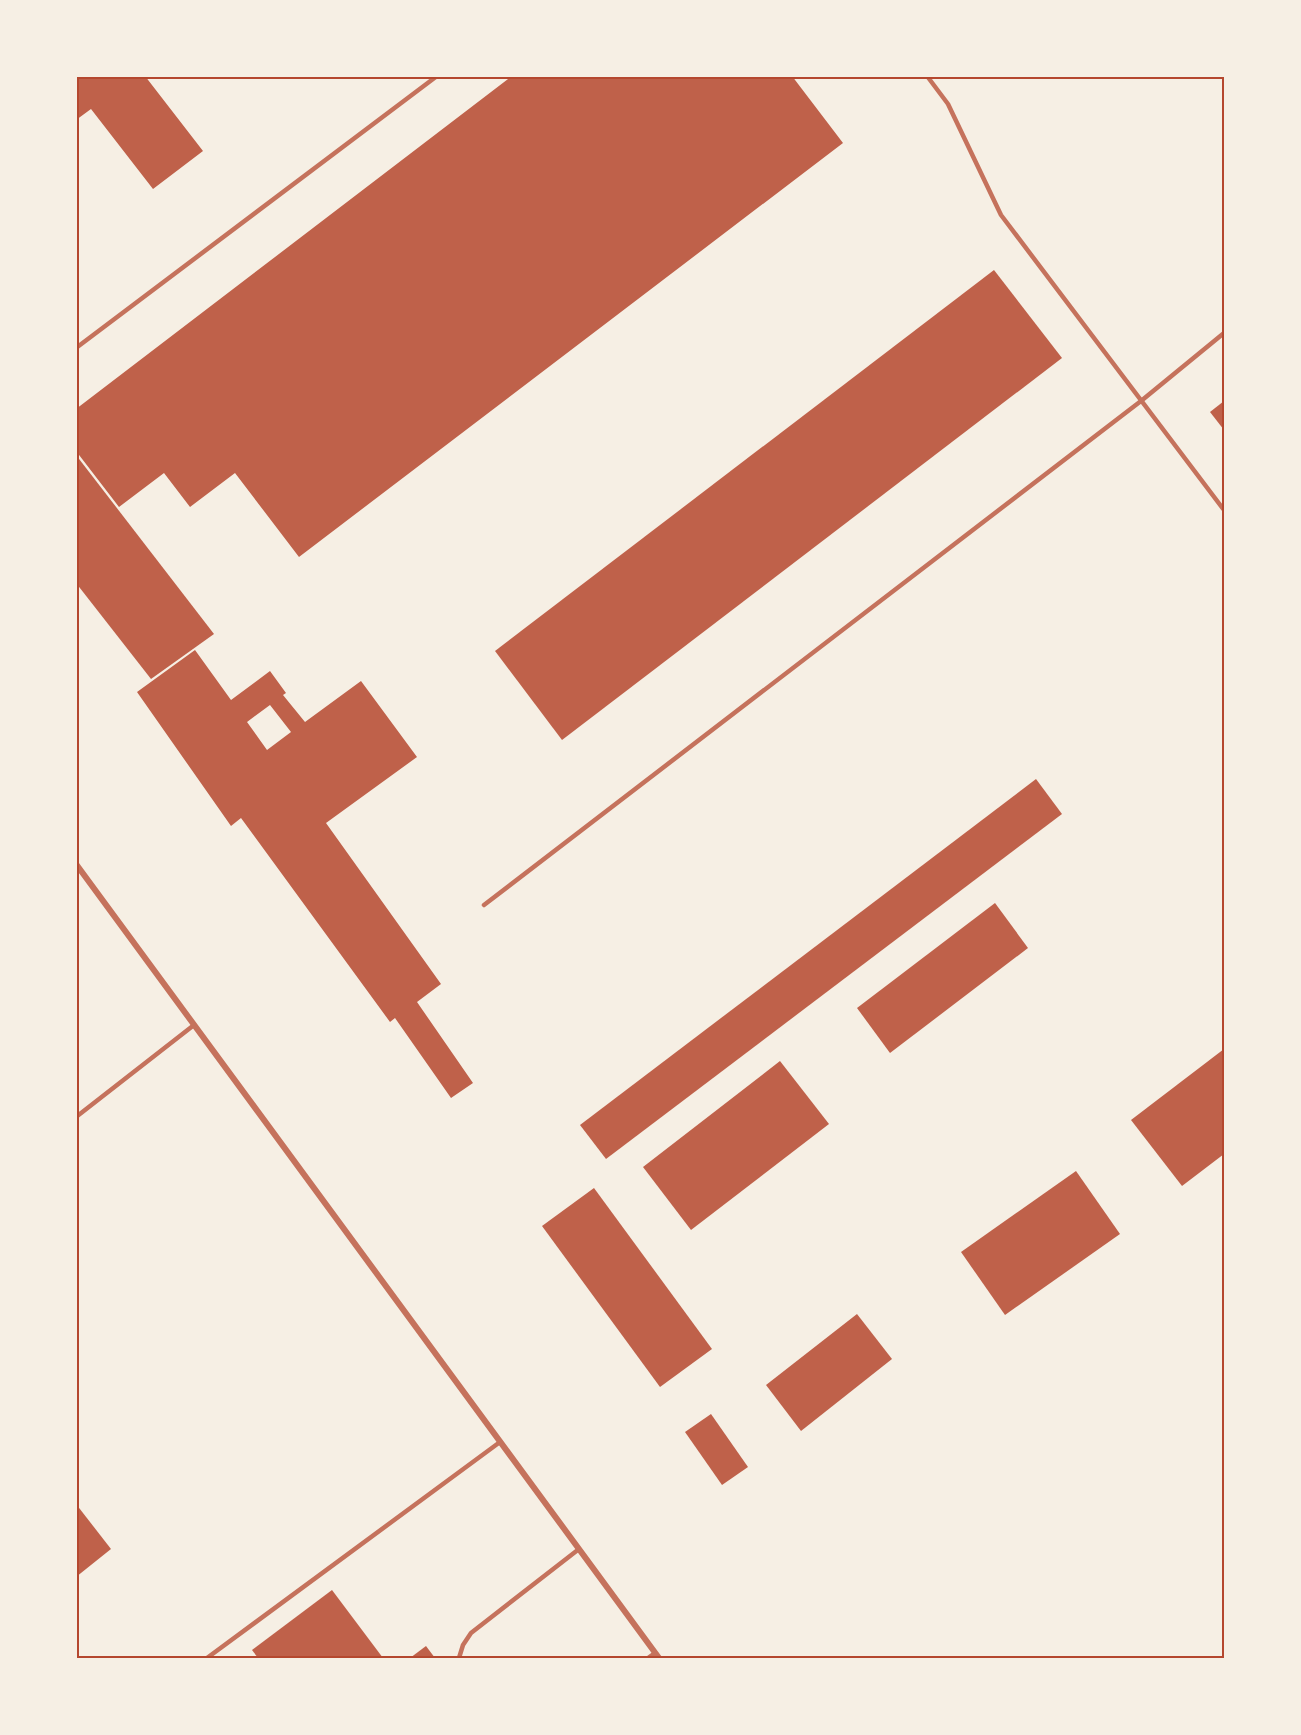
<svg xmlns="http://www.w3.org/2000/svg" width="1301" height="1735" viewBox="0 0 1301 1735" font-family="'PT Sans Narrow',sans-serif">
<style>
.building{fill:#bf614a;fill-rule:evenodd}
.lines{fill:none;stroke-linecap:round;stroke-linejoin:round}
.service{stroke:#c5725c;stroke-width:4.5}
.minor{stroke:#c5725c;stroke-width:6}
.neatline{fill:none;stroke:#b5482f;stroke-width:2}
</style>
<rect width="100%" height="100%" fill="#f6efe4"/>
<g class="building">
<path d="M76 76H145L203 151 153 189 91 109 76 120Z"/>
<path d="M512 76H792L843 143 299 557 235 473 190 507 164 473 119 507 76 451V409Z"/>
<path d="M994 270 1062 358 562 740 495 651Z"/>
<path d="M1224 401V430L1210 412Z"/>
<path d="M76 455 214 634 151 679 76 583Z"/>
<path d="M195 650 231 700 270 671 286 693 283 695 305 722 361 681 417 757 326 823 441 984 417 1002 473 1083 451 1098 395 1018 390 1022 241 818 231 826 137 692ZM270 705 291 732 267 750 247 722Z"/>
<path d="M1036 779 1062 814 606 1159 580 1125Z"/>
<path d="M995 903 1028 948 890 1053 857 1008Z"/>
<path d="M1224 1049V1154L1182 1186 1131 1120Z"/>
<path d="M780 1061 829 1124 691 1230 643 1167Z"/>
<path d="M1076 1171 1120 1234 1005 1315 961 1252Z"/>
<path d="M594 1188 712 1349 660 1387 542 1226Z"/>
<path d="M857 1314 892 1359 801 1431 766 1385Z"/>
<path d="M711 1414 748 1467 722 1485 685 1432Z"/>
<path d="M76 1504 111 1549 76 1577Z"/>
<path d="M332 1590 383 1658H258L252 1650Z"/>
<path d="M426 1646 435 1658H410Z"/>
</g>
<g class="lines">
<g class="service">
<path d="M927 76 948 104 1001 215 1224 510"/>
<path d="M76 348 437 76"/>
<path d="M484 905 1141 401 1224 333"/>
<path d="M76 1117 194 1025"/>
<path d="M207 1658 500 1442"/>
<path d="M459 1658 463 1645 471 1633 579 1549"/>
<path d="M648 1658 655 1653"/>
</g>
<path class="minor" d="M76 864 659 1658"/>
</g>
<rect width="1301" height="1735" fill="none" stroke="#f6efe4" stroke-width="156"/>
<rect x="78" y="78" width="1145" height="1579" class="neatline"/>
</svg>
